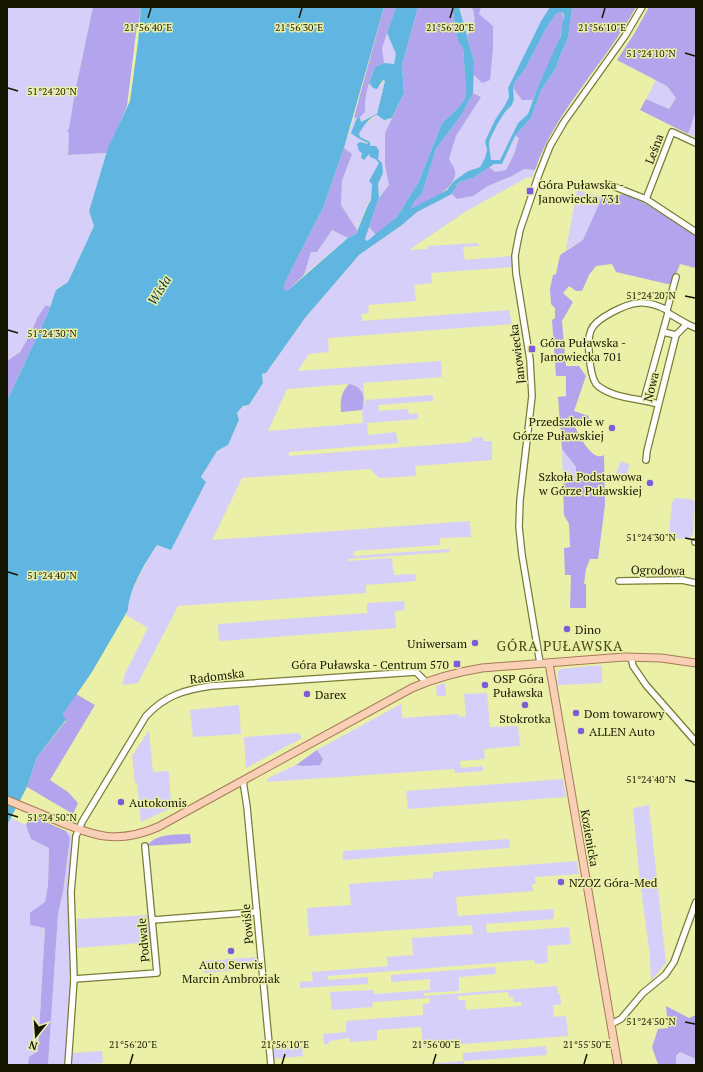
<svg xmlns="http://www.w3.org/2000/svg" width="703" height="1072" viewBox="0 0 703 1072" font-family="'PT Serif',serif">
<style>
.green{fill:#d5cffa;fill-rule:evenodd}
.forest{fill:#b2a4ed}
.water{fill:#61b6e1;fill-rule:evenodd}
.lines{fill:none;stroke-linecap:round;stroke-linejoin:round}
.minor-casing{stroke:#787d38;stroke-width:8}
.major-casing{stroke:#a77a57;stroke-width:9}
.minor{stroke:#fff;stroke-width:5.5}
.major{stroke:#f9d0b6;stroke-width:7}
.ticks{fill:none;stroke:#161700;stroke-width:1.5}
.poi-dot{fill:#7e5cd7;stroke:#eaf0a8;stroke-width:1.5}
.labels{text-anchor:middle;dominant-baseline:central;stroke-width:3;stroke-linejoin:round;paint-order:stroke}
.street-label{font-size:12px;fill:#161700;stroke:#eaf0a8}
.poi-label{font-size:12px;fill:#161700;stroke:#eaf0a8;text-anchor:start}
.water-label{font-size:13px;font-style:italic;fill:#0e3547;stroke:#eaf0a8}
.quarter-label{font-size:14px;letter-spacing:1px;fill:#464913;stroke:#eaf0a8}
.ticks-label{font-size:10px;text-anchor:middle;fill:#161700;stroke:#eaf0a8;stroke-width:3;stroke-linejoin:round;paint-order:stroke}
</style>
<rect width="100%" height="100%" fill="#eaf0a8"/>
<g class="green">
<path d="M7 7H93C83 56 70 105 68 155L107 153 89 211 94 226 68 282 56 290 50 307 46 306 37 318 31 333 20 352 7 361Z"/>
<path d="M459 7H472L474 14 475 29 467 35Z"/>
<path d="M481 7H550L541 21 508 88 509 97 505 105 495 120 485 141 487 150 485 158 480 167 468 171 454 181 455 171 449 159 456 136 481 97 473 93V74L482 83 479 13Z"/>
<path d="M387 33 396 54 394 65 384 63 381 48Z"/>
<path d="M384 80H385L377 114 361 122 360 117 365 112 364 102 369 83 373 88 381 86Z"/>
<path d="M656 80 667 86 676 98 669 109 646 99Z"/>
<path d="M513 88 522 100H533L528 114 518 123 500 160H491L489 144 490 139 498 123 505 112 512 105 514 99Z"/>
<path d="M696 111V138L688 134Z"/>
<path d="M377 115 384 120 392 118 385 133V165L389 185 379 198 378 184 383 173 382 167 370 146V142L360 137 359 134 363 126Z"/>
<path d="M354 117 357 118 354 136C359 137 363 141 368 143L367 144 369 154 379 163 372 184 371 200 366 207 357 230 341 205 342 181 352 154 344 148Z"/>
<path d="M515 136 519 138 514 154 506 170 495 172 489 167 494 164H502Z"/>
<path d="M524 169 535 170 532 178 528 177 465 212 409 250 428 249V246L478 243 479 246 463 247 465 260 511 256 512 267 431 273 432 283 414 285 416 301 368 305 369 313 361 314 362 321 509 310 512 324 328 338 329 352 309 354 298 371 441 361 442 377 363 383 365 400 433 395V401L378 405 379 411 408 409 409 414 418 413V419L367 423 368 435 396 432 398 443 289 452V456L471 442 472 438 483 437V441H492V460L415 466 416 476 379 478 370 469 242 478 212 540 470 521 471 537 440 538V545L354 551V556L449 549V552L348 559V561L392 558 394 575 415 574 416 581 366 585V593L178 606 138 683 123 685 124 676 148 628 126 615C129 610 127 605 129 600 136 580 146 562 157 545L171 550 205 482 201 477 217 451 228 445 239 421 237 413 243 407 249 405 263 383 262 374 266 373 305 318 359 255 402 225 417 212 452 194 457 199 473 196 488 186 512 176ZM349 384 354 385 361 390 365 402 362 410 363 423 268 431 287 389Z"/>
<path d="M577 190 602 197 583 240 566 250Z"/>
<path d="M369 227 376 235 367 241 365 239Z"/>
<path d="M332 230 348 238 304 275 311 252H317Z"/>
<path d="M562 449 576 467V480L563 484Z"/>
<path d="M621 461 630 465 624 480 615 476Z"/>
<path d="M675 498 691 499 695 502 693 534 689 539 674 538 669 534 672 503Z"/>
<path d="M404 601 405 610 395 611 396 628 219 641 218 624 367 613V603Z"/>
<path d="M602 665V683L558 685V671L560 669Z"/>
<path d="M445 683 446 696H437L436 686Z"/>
<path d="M487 693 490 727 518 726 520 746 484 749 485 759 460 761 461 768 483 766V771L455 773 454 769 266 782 270 777 296 765 303 766 323 759 317 750 401 704 402 718 459 714 460 717 466 716 464 694Z"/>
<path d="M239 705 241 734 193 737 190 710Z"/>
<path d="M149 730 153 772 169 771 171 808 141 822 137 783H135L132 756Z"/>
<path d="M299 733 302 738 246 768 244 737Z"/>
<path d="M563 779 566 797 408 809 406 791Z"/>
<path d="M649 805 666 963 651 981 650 956 640 883 633 808Z"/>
<path d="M11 818 26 825 31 839 49 848 48 885 45 902V928L38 1051 29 1057 28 1065H7V825Z"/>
<path d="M66 831 71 834 72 839 69 883 72 964 66 1065H48L58 914 63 892 70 838Z"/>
<path d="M509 839 510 848 343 860V851Z"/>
<path d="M577 861 579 874 535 877 536 884H532L533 891 456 897 458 916 554 909V919L486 924 487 933 569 927 571 944 547 946 548 963 535 964 534 960 328 976V980L368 977V984L300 988V982L313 981 312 972 388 966 387 957 413 955 412 938 473 934 472 925 309 936 307 908 351 905 349 884 433 878V872Z"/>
<path d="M150 915 153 942 77 948V919Z"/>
<path d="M259 957 260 968 204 973 203 961Z"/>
<path d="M495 967 496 974 459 977V991L424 993V996L557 986 558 993 560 994 561 1005H553L554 1017 566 1016 568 1036 423 1047 421 1027 377 1030V1040L350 1042V1038L329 1041V1044H324L323 1034 346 1032V1021L423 1015V1004L430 1003V998L372 1002 373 1007 332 1010 330 992 373 990 374 994 430 990V979L391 982V975ZM508 992 509 997H513V1002H521L522 1006 466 1010 465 1000H458V996Z"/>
<path d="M302 1046 303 1056 273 1059 272 1048Z"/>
<path d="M546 1046 547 1055 464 1061V1065H416L463 1061V1053Z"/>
<path d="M102 1051 103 1063 71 1065 72 1053Z"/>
<path d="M680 1052 696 1059V1065H676V1056Z"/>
</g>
<g class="forest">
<path d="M93 7H141L139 22 137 25 127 106 107 153 68 155 69 134 67 130 69 129 75 92Z"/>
<path d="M384 7H396L382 48 384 63 375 67C369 82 364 96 365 112L360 117 357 118 354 117Z"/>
<path d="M418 7H452L458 40 463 48 466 90 465 99 457 109 442 123 419 181 397 217 376 235 369 227 379 198 389 185 385 165V133L404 93 402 65Z"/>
<path d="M472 7H481L479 14 493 26V48L490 80 482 83 473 74 474 61 467 35 475 29 474 14Z"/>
<path d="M574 7H636C606 63 556 109 535 170L524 169 512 176 488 186 473 196 457 199 452 194 459 182 473 178 489 167 495 172 506 170 514 154 519 138 515 136 531 118 541 90 556 68 560 56 568 38 572 9Z"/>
<path d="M649 7H696V111L688 134 640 110 646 99 669 109 676 98 667 86 617 60 634 34Z"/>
<path d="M562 12C570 32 540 78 533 100H522L513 88 515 82 525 69 547 27 556 14Z"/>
<path d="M473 93 481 97 456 136 449 159C451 163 454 167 455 171 458 189 426 202 413 210L411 209 414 202 422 194 436 149 462 114Z"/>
<path d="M344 148 352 154 342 181 341 205 357 230 356 234 348 238 332 230 317 252H311L304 275 287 291 284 289 285 282 323 208Z"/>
<path d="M625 194 648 205 696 235V268L680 264 672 285 616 272 612 264 596 266 589 275 582 291H576L569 286 563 293 573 302 562 321 566 366H579L586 376 574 411 589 416 587 424H574C577 432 588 454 598 456 600 457 602 456 604 455L605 505 598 559H590L586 569 584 584H586V608H570L571 575H565L564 548 570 547 569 524 564 515 563 484 576 480V467L562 449 558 397 566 396V376H556L552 320 555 318V308L551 304 550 289 553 275 556 274 560 255 583 240 602 197Z"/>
<path d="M46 305 50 307 48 313 7 401V361L20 352 31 333 37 318Z"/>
<path d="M349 384C363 386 366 398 362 410L341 412C340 401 341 392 349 384Z"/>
<path d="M76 694 95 705 50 780 68 792 78 803 73 814 27 787 37 757 66 721 63 714Z"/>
<path d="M317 750 323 759 320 765 303 766 296 765Z"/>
<path d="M30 815 66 831 70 838 63 892 58 914 48 1065H28L29 1057 38 1051 45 928 30 925V913L45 902 48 885 49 848 31 839 26 825Z"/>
<path d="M190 834 191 843 147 846C156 833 176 835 190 834Z"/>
<path d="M666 1006 689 1018 696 1015V1059L680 1052 676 1056V1065L658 1064 652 1047 658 1029 668 1028Z"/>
</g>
<path class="water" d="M141 7H384L344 148 323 208 285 282 284 289 287 291 348 238 356 234 367 207 371 200 372 184 369 181 379 163 375 159 370 157 369 154 364 160 361 158 362 153 359 151 357 144 360 142 367 144 368 143C363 141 354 136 351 133L357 118 360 117 361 122 377 114 385 81 383 80 377 89 373 88 369 83 375 67 384 63 394 64 396 54 387 33 396 7H418L402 65 404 93 392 118 384 120 377 115C369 118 363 126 359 134L360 137 370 142V146H376L379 151 378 159 382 163 383 173 378 184 379 198 365 239 367 241 397 217 419 181 442 123 457 109 465 99 466 90 463 48 458 41 452 7H459L474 61 473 93 462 114 436 149 422 194 414 202 411 209 447 190 454 181 468 171 480 167 485 158 487 150 485 141 495 120 505 105 509 97 508 88 541 21 550 7H574L572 9 568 38 560 56 556 68 541 90 531 118 515 136 502 164H494L473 178 459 182 452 194 417 212 402 225 359 255 305 318 266 373 262 374 263 383 249 405 243 406 237 413 239 420 228 445 217 451 201 477 206 482 171 550 157 545C145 563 129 589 128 610L92 672 63 714 66 720 37 757 27 787 7 825V401L48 313 56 290 68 282 94 226 89 211 108 148 130 101 138 42ZM562 12 564 15 561 35 537 89 528 114 518 123 500 160H491L489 144 490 139 498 123 505 112 512 105 514 99 513 88 515 82 525 69 547 27 556 14Z"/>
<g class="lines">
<defs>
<g id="minor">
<path d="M610 185 646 199 696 232"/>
<path d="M646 199 672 132 696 143"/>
<path d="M668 313 687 324 696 328"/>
<path d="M663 332 676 335"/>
<path d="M644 400 668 313 667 310 676 277"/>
<path d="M658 404C639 398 615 399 598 386 592 381 591 369 590 363 589 352 587 340 591 330 596 318 626 304 638 303 647 302 659 306 667 310"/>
<path d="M646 460 647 451 676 335 687 324"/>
<path d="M695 542H696"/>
<path d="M619 581 682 580 696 583"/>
<path d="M631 657 633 666 646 685 696 742"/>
<path d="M540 663 522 555 519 527 520 500 532 396 530 360 516 273 515 256 517 245 520 230 539 174 550 146 564 122 625 36 642 7"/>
<path d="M243 781 247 807 271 1065"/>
<path d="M153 920 257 912"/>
<path d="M74 979 157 973 145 846"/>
<path d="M611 1024 621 1019 643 993 665 975 674 962 696 902"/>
<path d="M68 1065 74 979 71 892 76 836 82 822 146 716C166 695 184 690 211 686L416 672 426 682"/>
</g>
<g id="major">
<path d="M549 663 618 1065"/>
<path d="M7 800C24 807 41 814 58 821 96 837 118 844 158 827L412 688C435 678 457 672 482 668L624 657 661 658 696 663"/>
</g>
</defs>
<use href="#minor" class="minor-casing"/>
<use href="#major" class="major-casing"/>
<use href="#minor" class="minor"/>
<use href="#major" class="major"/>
</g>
<path class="ticks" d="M148 18 151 8M299 18 302 8M450 18 453 8M602 18 605 8M685 53 695 56M8 88 18 91M685 296 695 298M8 330 18 333M685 538 695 540M8 572 18 575M685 780 695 782M8 814 18 817M685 1022 695 1024M130 1064 133 1054M282 1064 285 1054M433 1064 436 1054M584 1064 587 1054"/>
<g class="poi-dot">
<rect x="526" y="187" width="8" height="8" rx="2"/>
<rect x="528" y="345" width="8" height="8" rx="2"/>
<circle cx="612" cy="428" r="4"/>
<circle cx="650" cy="483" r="4"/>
<circle cx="567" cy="629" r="4"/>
<circle cx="475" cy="643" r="4"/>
<rect x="453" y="660" width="8" height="8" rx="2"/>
<circle cx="485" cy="685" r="4"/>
<circle cx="307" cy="694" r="4"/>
<circle cx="525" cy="705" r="4"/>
<circle cx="576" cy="713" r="4"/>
<circle cx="581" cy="731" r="4"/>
<circle cx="121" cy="802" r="4"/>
<circle cx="561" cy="882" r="4"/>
<circle cx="231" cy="951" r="4"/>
</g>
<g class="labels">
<g class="street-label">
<text transform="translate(654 149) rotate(-69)">Leśna</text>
<text transform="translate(517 354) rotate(-97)">Janowiecka</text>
<text transform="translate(651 387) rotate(-76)">Nowa</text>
<text transform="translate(658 570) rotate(1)">Ogrodowa</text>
<text transform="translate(217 676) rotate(-7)">Radomska</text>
<text transform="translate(590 838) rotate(80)">Kozienicka</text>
<text transform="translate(247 924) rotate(-95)">Powiśle</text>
<text transform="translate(143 940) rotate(-95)">Podwale</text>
</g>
<g class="poi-label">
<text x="538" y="184">Góra Puławska -<tspan x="538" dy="14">Janowiecka 731</tspan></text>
<text x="540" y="342">Góra Puławska -<tspan x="540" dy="14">Janowiecka 701</tspan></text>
<text x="604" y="421" text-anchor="end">Przedszkole w<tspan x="604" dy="14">Górze Puławskiej</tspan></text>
<text x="642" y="476" text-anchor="end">Szkoła Podstawowa<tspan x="642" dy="14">w Górze Puławskiej</tspan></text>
<text x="575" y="629">Dino</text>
<text x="467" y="643" text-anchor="end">Uniwersam</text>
<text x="449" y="664" text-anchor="end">Góra Puławska - Centrum 570</text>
<text x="493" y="678">OSP Góra<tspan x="493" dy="14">Puławska</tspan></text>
<text x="315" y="694">Darex</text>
<text x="584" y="713">Dom towarowy</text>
<text x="525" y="718" text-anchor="middle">Stokrotka</text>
<text x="589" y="731">ALLEN Auto</text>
<text x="129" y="802">Autokomis</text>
<text x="569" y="882">NZOZ Góra-Med</text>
<text x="231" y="964" text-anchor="middle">Auto Serwis<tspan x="231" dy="14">Marcin Ambroziak</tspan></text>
</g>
<g class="water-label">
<text transform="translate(159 290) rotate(-58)">Wisła</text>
</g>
<g class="quarter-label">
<text x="560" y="645">GÓRA PUŁAWSKA</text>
</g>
</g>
<g class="ticks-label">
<text x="148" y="31">21°56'40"E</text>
<text x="299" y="31">21°56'30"E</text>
<text x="450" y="31">21°56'20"E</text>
<text x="602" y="31">21°56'10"E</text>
<text x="651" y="57">51°24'10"N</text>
<text x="52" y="95">51°24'20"N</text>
<text x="651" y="299">51°24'20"N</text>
<text x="52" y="337">51°24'30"N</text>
<text x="651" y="541">51°24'30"N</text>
<text x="52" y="579">51°24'40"N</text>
<text x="651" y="783">51°24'40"N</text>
<text x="52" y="821">51°24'50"N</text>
<text x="651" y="1025">51°24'50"N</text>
<text x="133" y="1048">21°56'20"E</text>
<text x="285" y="1048">21°56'10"E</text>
<text x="436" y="1048">21°56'00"E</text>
<text x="587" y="1048">21°55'50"E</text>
</g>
<rect width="703" height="1072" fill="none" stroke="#161700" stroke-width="16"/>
<g transform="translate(36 1036) rotate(197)" stroke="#eaf0a8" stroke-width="3" paint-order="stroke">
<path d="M0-3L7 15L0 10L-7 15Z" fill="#161700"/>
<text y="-6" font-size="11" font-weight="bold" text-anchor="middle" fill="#161700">N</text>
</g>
</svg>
